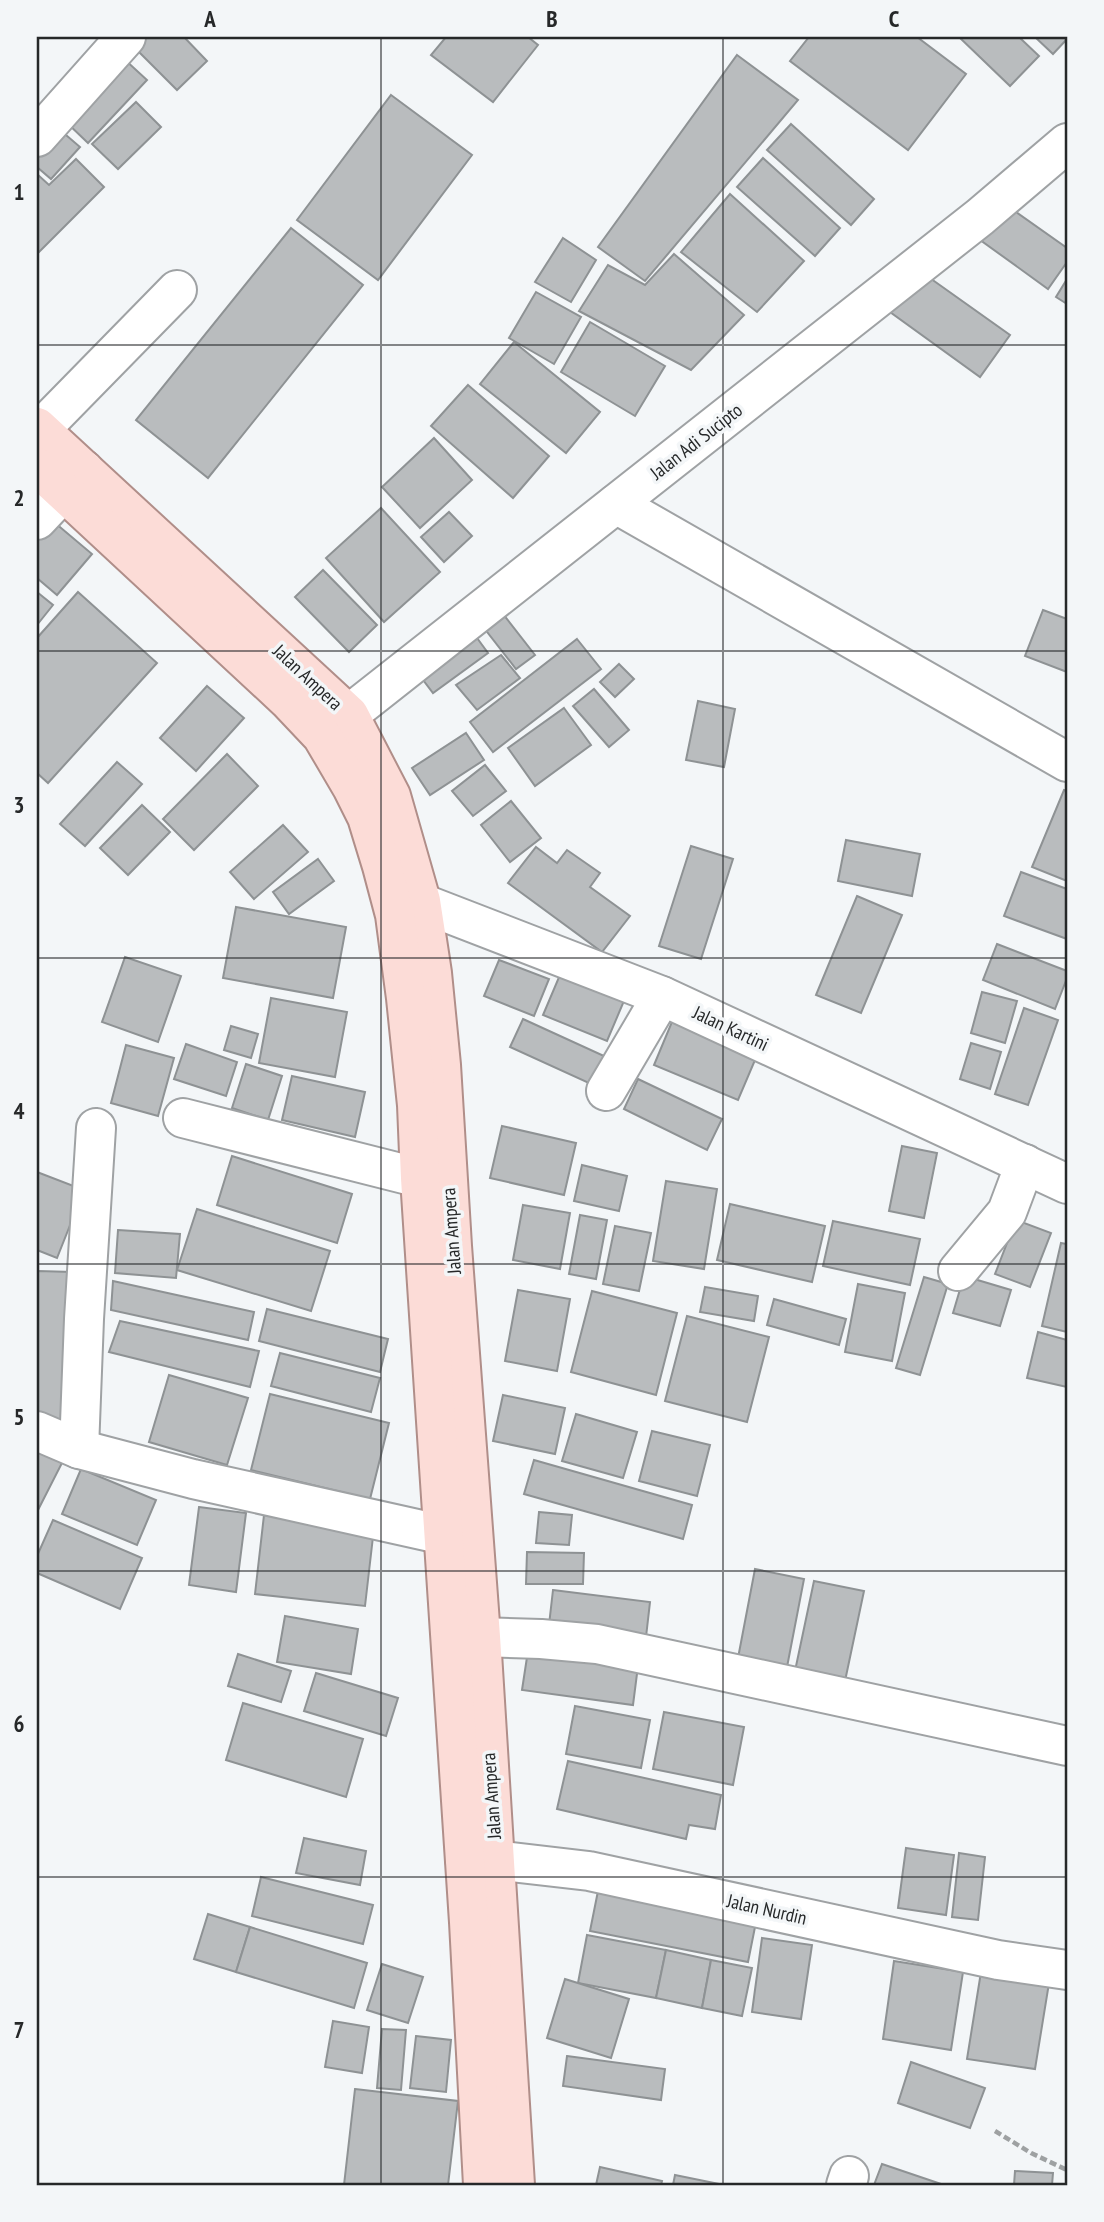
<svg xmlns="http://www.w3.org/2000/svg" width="1104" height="2222" viewBox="0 0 1104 2222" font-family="'PT Sans Narrow',sans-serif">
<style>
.building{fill:#b9bcbe;stroke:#8e9294;stroke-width:2}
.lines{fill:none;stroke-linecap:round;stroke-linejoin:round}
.minor-casing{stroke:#9fa2a4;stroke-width:42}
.major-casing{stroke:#b08e89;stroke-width:42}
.path{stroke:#9ea1a2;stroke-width:4.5;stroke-dasharray:7 3.5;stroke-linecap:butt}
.minor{stroke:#fff;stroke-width:38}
.major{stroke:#fcdcd7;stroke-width:38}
.grid{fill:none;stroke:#262829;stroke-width:2;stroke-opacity:0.55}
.labels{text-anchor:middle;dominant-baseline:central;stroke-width:7;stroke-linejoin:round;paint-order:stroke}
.street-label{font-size:19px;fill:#262829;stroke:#f3f6f8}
.neatline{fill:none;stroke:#262829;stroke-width:2.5}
.grid-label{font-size:23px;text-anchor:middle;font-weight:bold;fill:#262829}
</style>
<rect width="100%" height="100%" fill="#f3f6f8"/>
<g class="building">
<path d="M141 37H184L207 61 177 90 132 45Z"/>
<path d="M446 37H528L538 45 493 102 431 55Z"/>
<path d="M809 37H917L966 74 908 150 790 61Z"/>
<path d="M959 37H1019L1039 56 1010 86Z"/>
<path d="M1035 37H1067V39L1053 54Z"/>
<path d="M737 55 798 100 645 281 598 247Z"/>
<path d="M123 58 147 80 88 143 65 121Z"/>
<path d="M391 95 472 155 378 280 297 220Z"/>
<path d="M136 102 161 127 118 169 92 144Z"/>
<path d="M791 124 874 199 851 225 767 150Z"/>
<path d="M59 129 80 147 51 179 37 167V154Z"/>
<path d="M763 158 840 228 815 256 737 187Z"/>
<path d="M76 159 104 187 37 254V174L49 185Z"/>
<path d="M730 194 804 261 757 312 681 252Z"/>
<path d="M1002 202 1067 248V262L1048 289 976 237Z"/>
<path d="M291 228 363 285 208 478 136 420Z"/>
<path d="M563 238 596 260 571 302 535 282Z"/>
<path d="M674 254 744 315 691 370 579 311 608 265 645 285Z"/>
<path d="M920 271 1010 335 980 377 890 312Z"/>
<path d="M1067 279V304L1056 297Z"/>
<path d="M536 292 581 317 554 364 509 338Z"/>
<path d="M590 322 665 366 635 416 561 372Z"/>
<path d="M514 342 600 412 566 453 480 384Z"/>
<path d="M468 385 549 456 513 498 431 426Z"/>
<path d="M434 438 472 480 420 528 382 487Z"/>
<path d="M381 508 440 572 384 622 326 558Z"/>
<path d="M449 512 472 536 444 562 421 537Z"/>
<path d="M48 517 92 554 57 595 37 578V530Z"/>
<path d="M323 570 377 625 349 652 295 597Z"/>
<path d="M37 592 53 605 37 625Z"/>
<path d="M78 592 157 663 48 783 37 773V638Z"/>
<path d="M496 605 535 655 516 669 477 619Z"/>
<path d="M1043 610 1067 619V672L1025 656Z"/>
<path d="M469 627 488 653 433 693 414 668Z"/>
<path d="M577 639 601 669 493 752 470 722Z"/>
<path d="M501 655 520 678 477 710 456 685Z"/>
<path d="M619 664 634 679 615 697 600 682Z"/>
<path d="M207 686 244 718 196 771 160 738Z"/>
<path d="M594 689 629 730 609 747 573 706Z"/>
<path d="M698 701 735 709 724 767 686 760Z"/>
<path d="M564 708 591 745 535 786 508 748Z"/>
<path d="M466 733 484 760 430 795 412 768Z"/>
<path d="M227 754 258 786 194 850 163 819Z"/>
<path d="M117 762 142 784 85 846 60 824Z"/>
<path d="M485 765 506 791 473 816 452 791Z"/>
<path d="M1064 790 1067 791V881L1032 867Z"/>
<path d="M511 801 541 838 510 862 481 825Z"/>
<path d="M142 805 170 832 128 875 100 848Z"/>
<path d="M283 825 308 852 254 899 230 872Z"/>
<path d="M846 840 920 854 912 896 838 881Z"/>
<path d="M691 846 733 859 701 959 659 946Z"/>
<path d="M536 847 557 863 567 850 600 873 590 887 630 916 602 952 508 883Z"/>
<path d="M318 859 334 881 289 914 273 892Z"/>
<path d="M1021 872 1067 889V939L1004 916Z"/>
<path d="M857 896 902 915 861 1013 816 995Z"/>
<path d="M236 907 346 927 333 998 223 978Z"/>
<path d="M997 944 1067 971V978L1055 1009 983 980Z"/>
<path d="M125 957 181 976 158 1042 102 1022Z"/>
<path d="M499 960 549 979 534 1016 484 996Z"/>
<path d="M565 963 629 989 607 1041 543 1015Z"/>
<path d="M982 992 1017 1001 1005 1043 971 1033Z"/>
<path d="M271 998 347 1012 335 1077 259 1063Z"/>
<path d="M1024 1008 1058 1020 1028 1105 995 1094Z"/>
<path d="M674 1017 758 1053 738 1100 654 1065Z"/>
<path d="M523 1019 604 1056 591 1084 510 1047Z"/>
<path d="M231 1026 258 1034 251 1058 224 1050Z"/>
<path d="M971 1043 1001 1052 990 1089 960 1079Z"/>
<path d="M186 1044 237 1062 226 1096 174 1079Z"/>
<path d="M126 1045 174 1058 158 1116 111 1103Z"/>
<path d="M246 1064 282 1076 268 1120 232 1108Z"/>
<path d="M292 1076 365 1092 355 1137 282 1120Z"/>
<path d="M638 1079 722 1119 707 1150 624 1109Z"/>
<path d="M502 1126 576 1143 564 1195 490 1178Z"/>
<path d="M902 1146 937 1153 924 1218 889 1211Z"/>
<path d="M232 1156 352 1194 337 1243 217 1205Z"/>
<path d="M582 1165 627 1176 619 1211 574 1201Z"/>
<path d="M37 1172 84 1190 57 1258 37 1250Z"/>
<path d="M666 1181 717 1189 704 1269 653 1261Z"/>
<path d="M730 1204 825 1226 812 1282 717 1260Z"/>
<path d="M523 1205 570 1213 560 1269 513 1260Z"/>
<path d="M197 1209 330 1251 311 1311 177 1270Z"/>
<path d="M580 1215 607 1220 596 1279 569 1274Z"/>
<path d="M1016 1220 1051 1233 1030 1287 995 1274Z"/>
<path d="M833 1221 920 1239 910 1285 823 1266Z"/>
<path d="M615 1226 651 1233 639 1291 603 1284Z"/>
<path d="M118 1230 180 1234 176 1278 115 1273Z"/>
<path d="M1061 1243 1067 1244V1332L1042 1326Z"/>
<path d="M38 1271 72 1272 64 1424 37 1423Z"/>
<path d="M964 1276 1011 1290 1000 1326 953 1313Z"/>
<path d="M924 1277 948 1284 920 1375 896 1368Z"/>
<path d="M113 1281 254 1312 248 1340 111 1310Z"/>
<path d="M858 1284 905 1293 892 1361 845 1352Z"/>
<path d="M705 1287 758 1296 754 1321 700 1312Z"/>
<path d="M518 1290 570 1299 557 1371 505 1361Z"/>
<path d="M592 1291 677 1313 656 1395 571 1372Z"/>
<path d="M774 1299 846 1319 839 1345 767 1325Z"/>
<path d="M267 1309 388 1339 380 1372 259 1341Z"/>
<path d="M687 1316 769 1337 747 1422 665 1401Z"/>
<path d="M120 1321 259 1351 250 1387 109 1352Z"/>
<path d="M1038 1332 1067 1340V1387L1027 1378Z"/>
<path d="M280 1353 380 1378 371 1412 271 1386Z"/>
<path d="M169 1375 248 1398 227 1465 149 1442Z"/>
<path d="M270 1394 389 1423 370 1499 251 1470Z"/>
<path d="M503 1395 565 1408 555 1454 493 1441Z"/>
<path d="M576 1414 637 1432 623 1478 562 1461Z"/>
<path d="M652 1431 710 1445 697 1496 639 1481Z"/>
<path d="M37 1446 64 1459 37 1512Z"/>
<path d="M534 1460 692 1505 683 1539 524 1494Z"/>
<path d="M81 1469 156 1500 137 1545 62 1514Z"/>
<path d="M199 1507 246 1513 236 1592 189 1585Z"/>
<path d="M539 1512 572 1515 569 1545 536 1543Z"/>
<path d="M264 1515 374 1528 365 1606 255 1594Z"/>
<path d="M53 1520 142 1558 120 1609 37 1573V1556Z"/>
<path d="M527 1552 584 1553 583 1584H526Z"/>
<path d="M755 1569 804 1579 787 1667 738 1658Z"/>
<path d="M814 1581 864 1591 845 1681 795 1671Z"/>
<path d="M553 1590 650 1602 646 1637 549 1625Z"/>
<path d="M285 1616 358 1629 351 1674 277 1662Z"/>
<path d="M529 1644 639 1658 633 1705 522 1690Z"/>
<path d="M238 1654 291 1671 281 1702 228 1686Z"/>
<path d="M316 1673 398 1698 386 1736 304 1711Z"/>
<path d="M243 1703 363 1739 346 1797 226 1760Z"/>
<path d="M575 1706 650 1720 641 1768 566 1754Z"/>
<path d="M664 1712 744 1727 733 1785 653 1769Z"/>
<path d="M568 1761 721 1795 715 1829 689 1825 686 1839 557 1809Z"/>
<path d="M304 1838 366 1851 360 1885 296 1873Z"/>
<path d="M906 1848 954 1855 946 1915 898 1908Z"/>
<path d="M959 1853 985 1857 978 1920 952 1917Z"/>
<path d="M261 1877 373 1905 363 1944 252 1916Z"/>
<path d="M600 1881 758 1912 748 1962 590 1931Z"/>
<path d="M208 1914 250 1927 236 1972 194 1959Z"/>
<path d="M250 1927 367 1963 354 2008 236 1972Z"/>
<path d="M587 1935 666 1950 656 1998 578 1983Z"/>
<path d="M762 1938 812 1945 801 2019 752 2012Z"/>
<path d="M666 1950 711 1960 702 2008 656 1998Z"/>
<path d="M711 1960 752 1968 742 2016 702 2008Z"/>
<path d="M894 1961 963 1972 951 2050 883 2039Z"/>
<path d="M382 1964 423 1977 408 2023 367 2010Z"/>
<path d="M981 1972 1049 1983 1035 2069 967 2059Z"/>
<path d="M565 1979 629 1999 611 2058 547 2038Z"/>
<path d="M333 2021 369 2027 362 2073 325 2067Z"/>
<path d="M382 2029 406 2030 401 2090 377 2088Z"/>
<path d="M416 2036 451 2040 446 2092 410 2088Z"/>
<path d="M567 2056 665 2069 661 2100 563 2086Z"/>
<path d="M911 2062 985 2088 970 2128 898 2103Z"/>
<path d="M355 2089 458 2101 448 2185H344Z"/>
<path d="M882 2164 944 2185H874Z"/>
<path d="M600 2167 662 2181 661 2185H596Z"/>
<path d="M1015 2171 1053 2173 1052 2185H1014Z"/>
<path d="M675 2175 724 2185H673Z"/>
</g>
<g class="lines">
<defs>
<g id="minor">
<path d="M37 137 126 37"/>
<path d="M37 433 177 290"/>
<path d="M616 504 1067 762"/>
<path d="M37 520 84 470"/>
<path d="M324 734 980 217 1067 143"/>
<path d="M393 892 662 996 1067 1184"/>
<path d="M606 1091 662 996"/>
<path d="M183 1118 420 1178"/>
<path d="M958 1271 1007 1212 1025 1164"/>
<path d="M37 1431 79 1449 193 1479 444 1535"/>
<path d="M79 1449 84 1319 96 1128"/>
<path d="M481 1637 541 1639 597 1644 1067 1746"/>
<path d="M465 1859 495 1860 589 1871 998 1960 1067 1970"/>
<path d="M846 2185 849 2176"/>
</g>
<g id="major">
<path d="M37 427 349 715 391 796 421 901 432 973 441 1065 452 1246 481 1637 515 2185"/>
<path d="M37 467 288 700 322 736 352 787 367 817 382 866 395 915 406 998 417 1105 420 1178 469 1922 483 2185"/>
</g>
</defs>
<use href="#minor" class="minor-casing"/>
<use href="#major" class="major-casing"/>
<path class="path" d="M995 2131 1031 2153 1067 2170"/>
<use href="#minor" class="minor"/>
<use href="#major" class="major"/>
</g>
<path class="grid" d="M381 37V2185M723 37V2185M37 345H1067M37 651H1067M37 958H1067M37 1264H1067M37 1571H1067M37 1877H1067"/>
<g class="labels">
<g class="street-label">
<text transform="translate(696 441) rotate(-38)">Jalan Adi Sucipto</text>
<text transform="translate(308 677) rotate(43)">Jalan Ampera</text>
<text transform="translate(731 1028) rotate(25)">Jalan Kartini</text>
<text transform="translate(451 1231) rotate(-94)">Jalan Ampera</text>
<text transform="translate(491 1796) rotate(-94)">Jalan Ampera</text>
<text transform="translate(767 1909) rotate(13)">Jalan Nurdin</text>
</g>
</g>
<rect width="1104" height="2222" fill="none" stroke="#f3f6f8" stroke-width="77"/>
<rect x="38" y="38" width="1028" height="2146" class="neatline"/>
<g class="grid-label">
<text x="210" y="27">A</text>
<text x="552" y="27">B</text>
<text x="894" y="27">C</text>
<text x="19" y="200">1</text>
<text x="19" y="506">2</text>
<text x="19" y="813">3</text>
<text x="19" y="1119">4</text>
<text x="19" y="1425">5</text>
<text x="19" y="1732">6</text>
<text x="19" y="2038">7</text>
</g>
</svg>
